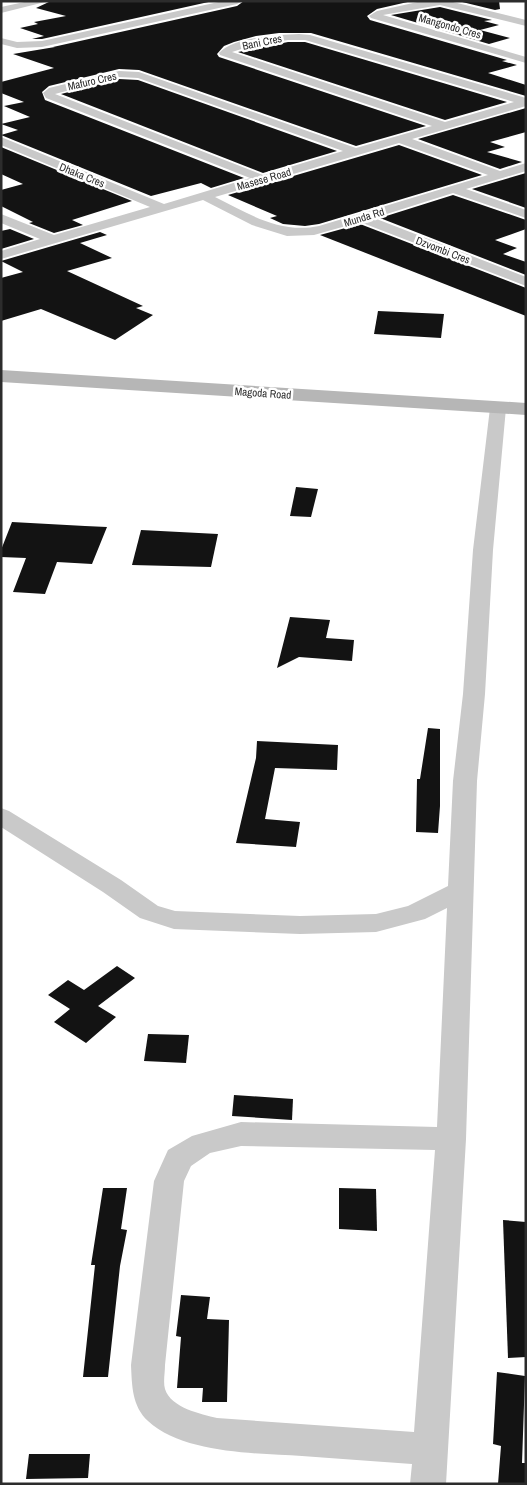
<svg xmlns="http://www.w3.org/2000/svg" width="527" height="1485" viewBox="0 0 527 1485" font-family="'Archivo Narrow',sans-serif">
<style>
.building{fill:#131313}
.lines{fill:none;stroke-linecap:round;stroke-linejoin:round}
.street{fill:#c9c9c9;fill-rule:evenodd}
.secondary{fill:#b6b6b6;fill-rule:evenodd}
.labels{text-anchor:middle;dominant-baseline:central;stroke-width:5;stroke-linejoin:round;paint-order:stroke}
.far-street-label{font-size:11px;fill:#2c2c2c;stroke:#fff}
</style>
<rect width="100%" height="100%" fill="#fff"/>
<g class="building">
<path d="M51 1H213L42 39H32L44 36 20 28 38 24 34 22 66 16 36 8Z"/>
<path d="M244 1H412L377 9 367 16 370 20 507 60 502 61 517 65 488 73 526 85V96L311 33H279L256 36 234 42 224 46 217 54 219 57 426 126 356 146 139 70 119 69 49 86 42 92 45 100 244 178 211 188 201 183 151 196 1 135 18 130 1 124 30 117 4 106 24 102 1 93V82L54 68 13 54 55 47H53L237 6Z"/>
<path d="M458 1H499L500 9 495 10Z"/>
<path d="M440 7 492 20 484 21 499 25 480 30 510 38 489 44 391 15Z"/>
<path d="M288 42H305L507 102 445 120 238 52Z"/>
<path d="M119 79 138 80 337 151 263 173 61 94Z"/>
<path d="M526 108V132L490 142 505 147 487 152 522 162 500 169 418 139Z"/>
<path d="M399 145 482 175 319 224 305 226 283 224 270 218 277 216 228 195Z"/>
<path d="M1 147 132 201 72 220 83 225 54 233 29 223 33 222 1 206V190L23 184 1 174Z"/>
<path d="M526 173V208L472 189Z"/>
<path d="M453 195 526 220V229L495 240 517 248 503 254 526 262V275L380 218Z"/>
<path d="M360 224 526 288V316L320 235Z"/>
<path d="M10 229 34 239 1 249V231Z"/>
<path d="M100 232 107 235 80 243 112 258 67 271 143 306 136 308 153 315 115 340 41 309 1 321V278L23 272 1 261Z"/>
<path d="M378 311 444 314 441 338 374 334Z"/>
<path d="M296 487 318 489 311 517 290 516Z"/>
<path d="M12 522 85 526 107 527 92 564 57 562 45 594 13 592 26 558 1 557V550Z"/>
<path d="M141 530 218 534 211 567 132 565Z"/>
<path d="M290 617 330 620 326 638 354 640 352 661 299 657 277 668Z"/>
<path d="M428 728 440 729V806L438 833 416 832 417 779H420Z"/>
<path d="M257 741 338 745 337 770 275 768 265 819 300 822 296 847 236 843 256 758Z"/>
<path d="M117 966 135 978 98 1006 116 1017 86 1043 54 1022 70 1009 48 995 68 980 84 990Z"/>
<path d="M148 1034 189 1035 186 1063 144 1061Z"/>
<path d="M234 1095 293 1099 292 1120 232 1116Z"/>
<path d="M103 1188H127L121 1229 127 1230 120 1266 108 1377H83L95 1265H91Z"/>
<path d="M339 1188 376 1189 377 1231 339 1229Z"/>
<path d="M503 1220 526 1222V1357L508 1358Z"/>
<path d="M181 1295 210 1297 207 1319 229 1320 227 1402H202L203 1388H177L181 1337 176 1336Z"/>
<path d="M497 1372 525 1376 522 1463H526V1484H498L501 1446 493 1444Z"/>
<path d="M29 1454H90L88 1478 26 1479Z"/>
</g>
<g class="lines">
<g class="street">
<path d="M29 1H49L1 13V7Z"/>
<path d="M223 1H242L237 4 42 47 17 48 1 44V38L17 42 42 41Z"/>
<path d="M422 1H449L526 20V26L440 5 383 15 526 57V63L371 18 369 16 377 11Z"/>
<path d="M299 34 310 35 526 98V106L412 139 500 171 526 163V171L466 189 526 210V218L453 193 374 218 526 277V286L360 222 314 235 287 236 252 225 203 200 1 259V251L40 239 1 223V214L54 235 150 207 1 145V137L164 204 250 178 46 98 43 93 49 88 119 71 139 72 356 148 432 126 220 55 219 53C233 37 278 35 299 34ZM288 40H305L514 102 445 122 232 52 251 46ZM119 77 138 78 343 151 263 175 55 94ZM399 143 488 175 319 226C280 234 249 214 215 197Z"/>
<path d="M498 403 504 404 506 408 493 550 485 694 477 781 466 1139 446 1484H410L412 1464C375 1461 338 1459 302 1456 256 1453 184 1454 148 1421 132 1406 132 1386 131 1365L154 1181 168 1150 192 1136 241 1122 437 1127 447 908 425 919 376 932 300 934 174 929 140 918 103 892 1 827V808L9 811 121 880 158 906 175 911 300 916 376 914 408 906 448 886 453 781 463 694 473 550 490 408 492 404ZM241 1146 435 1150 414 1432 217 1418C201 1414 171 1408 165 1389 163 1382 165 1373 165 1365L184 1181 191 1166 210 1153Z"/>
</g>
<path class="secondary" d="M1 370 526 403V415L1 382Z"/>
</g>
<g class="labels">
<g class="far-street-label">
<text transform="translate(450 26) rotate(16)">Mangondo Cres</text>
<text transform="translate(262 42) rotate(-12)">Bani Cres</text>
<text transform="translate(92 81) rotate(-13)">Mafuro Cres</text>
<text transform="translate(82 175) rotate(22)">Dhaka Cres</text>
<text transform="translate(264 179) rotate(-16)">Masese Road</text>
<text transform="translate(364 217) rotate(-17)">Munda Rd</text>
<text transform="translate(443 250) rotate(21)">Dzvombi Cres</text>
<text transform="translate(263 393) rotate(4)">Magoda Road</text>
</g>
</g>
<rect width="527" height="1485" fill="none" stroke="#2c2c2c" stroke-width="5"/>
</svg>
